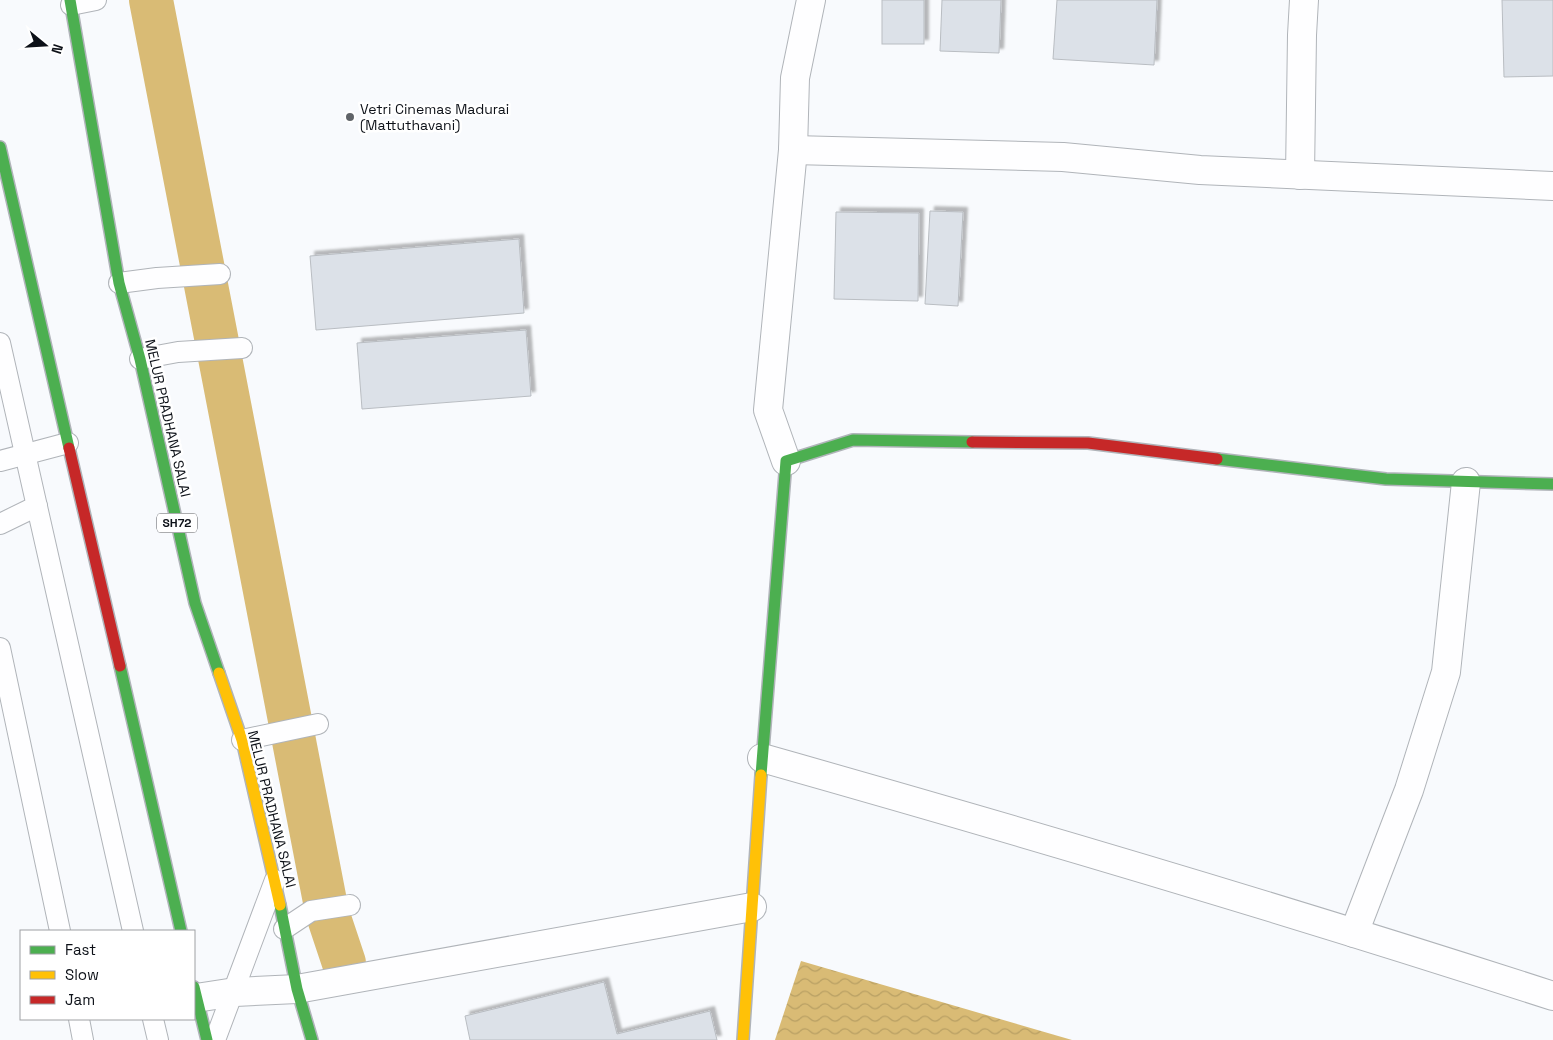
<svg xmlns="http://www.w3.org/2000/svg" width="1553" height="1040" viewBox="0 0 1553 1040" font-family="'Space Grotesk',sans-serif">
<style>
.water{fill:url(#water-waves)}
.lines{fill:none;stroke-linecap:round;stroke-linejoin:round}
.canal{stroke:#d9bb75;stroke-width:44}
.building{fill:#dce1e8;stroke:#b9bdc2;filter:url(#shadow)}
.lane-casing{stroke:#b0b4b9;stroke-width:22}
.street-casing{stroke:#b0b4b9;stroke-width:30}
.fast-casing{stroke:#b0b4b9;stroke-width:14}
.slow-casing{stroke:#b0b4b9;stroke-width:14}
.jam-casing{stroke:#b0b4b9;stroke-width:14}
.lane{stroke:#fefeff;stroke-width:20}
.street{stroke:#fefeff;stroke-width:28}
.fast{stroke:#4caf50;stroke-width:11}
.slow{stroke:#ffc107;stroke-width:11}
.jam{stroke:#c62828;stroke-width:11}
.poi-dot{fill:#5f6368;stroke:#fff;stroke-width:2}
.labels{text-anchor:middle;dominant-baseline:central;stroke-width:5;stroke-linejoin:round;paint-order:stroke}
.shield{fill:#fff;stroke:#56585d;stroke-width:1}
.shield-label{font-size:12px;font-weight:bold;fill:#0d1118}
.poi-label{font-size:14px;fill:#0d1118;stroke:#fff;text-anchor:start}
.street-label{font-size:14px;fill:#0d1118;stroke:#fff}
</style>
<defs>
<pattern id="water-waves" width="16" height="10" patternUnits="userSpaceOnUse" patternTransform="scale(1.25)"><rect width="16" height="10" fill="#d9bb75"/><path d="M0 5q4-4 8 0t8 0" fill="none" stroke="#b9a064"/></pattern>
<filter id="shadow"><feDropShadow dx="4.5" dy="-4.5" stdDeviation="1" flood-color="#0004"/></filter>
</defs>
<rect width="100%" height="100%" fill="#f8fafd"/>
<path class="water" d="M801 961 1072 1040H775Z"/>
<g class="lines">
<path class="canal" d="M151 0 327 912 344 963"/>
</g>
<g class="building">
<rect x="882" y="0" width="42" height="44"/>
<path d="M942 0H1001L999 53 940 51Z"/>
<path d="M1057 0H1157L1154 65 1053 59Z"/>
<path d="M1502 0H1553V76L1504 77Z"/>
<path d="M930 211 963 212 958 306 925 304Z"/>
<path d="M836 212 919 213 918 301 834 299Z"/>
<path d="M519 239 524 313 316 330 310 256Z"/>
<path d="M526 330 531 396 362 409 357 343Z"/>
<path d="M604 982 617 1034 710 1011 717 1040H470L465 1016Z"/>
</g>
<g class="lines">
<defs>
<g id="lane">
<path d="M71 5 96 0"/>
<path d="M119 283 157 278 220 274"/>
<path d="M0 343 133 931"/>
<path d="M140 359 178 352 242 348"/>
<path d="M0 461 68 443"/>
<path d="M0 524 37 506"/>
<path d="M0 648 60 931"/>
<path d="M242 740 318 724"/>
<path d="M284 929 311 911 350 905"/>
<path d="M79 1019 83 1040"/>
<path d="M153 1019 158 1040"/>
<path d="M215 1040 275 880"/>
</g>
<g id="street">
<path d="M793 150 1063 157 1200 170 1553 186"/>
<path d="M1300 175 1302 35 1304 0"/>
<path d="M786 461 768 410 793 150 795 78 811 0"/>
<path d="M762 758C1027 833 1291 911 1553 996"/>
<path d="M1354 933 1409 790 1446 672 1466 482"/>
<path d="M196 998 235 992 297 989 752 907"/>
</g>
<g id="fast">
<path d="M70 0 119 283 140 359 195 603 219 673"/>
<path d="M0 147 69 448"/>
<path d="M1217 459 1386 479 1553 484"/>
<path d="M120 666 181 931"/>
<path d="M761 775 786 461 853 440 972 442"/>
<path d="M280 905 297 989 312 1040"/>
<path d="M194 987 207 1040"/>
</g>
<g id="slow">
<path d="M219 673 242 740 280 905"/>
<path d="M743 1040 761 775"/>
</g>
<g id="jam">
<path d="M972 442 1088 443 1217 459"/>
<path d="M69 448 120 666"/>
</g>
</defs>
<use href="#lane" class="lane-casing"/>
<use href="#street" class="street-casing"/>
<use href="#fast" class="fast-casing"/>
<use href="#slow" class="slow-casing"/>
<use href="#jam" class="jam-casing"/>
<use href="#lane" class="lane"/>
<use href="#street" class="street"/>
<use href="#fast" class="fast"/>
<use href="#slow" class="slow"/>
<use href="#jam" class="jam"/>
</g>
<circle class="poi-dot" cx="350" cy="117" r="5"/>
<g class="labels">
<rect class="shield" x="157" y="513.5" width="40" height="19" rx="4"/>
<g class="shield-label">
<text x="177" y="523">SH72</text>
</g>
<g class="poi-label">
<text x="360" y="109">Vetri Cinemas Madurai<tspan x="360" dy="16">(Mattuthavani)</tspan></text>
</g>
<g class="street-label">
<text transform="translate(168 418) rotate(77)">MELUR PRADHANA SALAI</text>
<text transform="translate(272 809) rotate(76)">MELUR PRADHANA SALAI</text>
</g>
</g>
<rect x="20" y="930" width="175" height="90" fill="#ffffff" stroke="#9ea0a3"/>
<rect x="30" y="946" width="25" height="8" fill="#4caf50" stroke="#9ea0a3"/>
<text x="65" y="955" font-size="15" fill="#0d1118">Fast</text>
<rect x="30" y="971" width="25" height="8" fill="#ffc107" stroke="#9ea0a3"/>
<text x="65" y="980" font-size="15" fill="#0d1118">Slow</text>
<rect x="30" y="996" width="25" height="8" fill="#c62828" stroke="#9ea0a3"/>
<text x="65" y="1005" font-size="15" fill="#0d1118">Jam</text>
<g transform="translate(45 45) rotate(108)" stroke="#ffffff" stroke-width="4" paint-order="stroke">
<path d="M0-4L9 19L0 12L-9 19Z" fill="#0d1118"/>
<text y="-8" font-size="14" font-weight="bold" text-anchor="middle" fill="#0d1118">N</text>
</g>
</svg>
